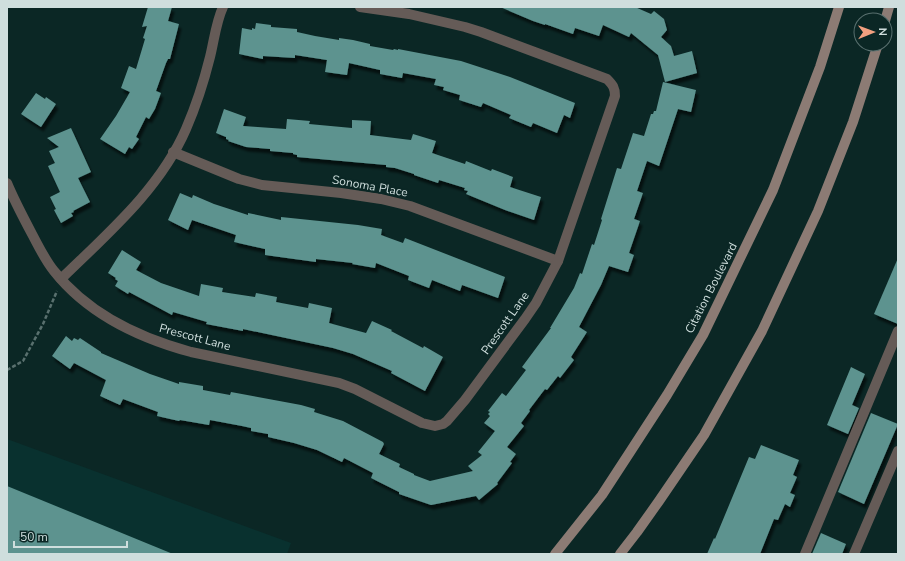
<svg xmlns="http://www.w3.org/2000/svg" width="905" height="561" viewBox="0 0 905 561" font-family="'Nunito Sans',sans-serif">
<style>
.built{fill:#09312f}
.building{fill:#5d938f;filter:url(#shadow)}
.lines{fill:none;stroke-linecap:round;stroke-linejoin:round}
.path{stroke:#59706e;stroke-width:2.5;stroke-dasharray:4 2;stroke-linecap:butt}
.street{stroke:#655b57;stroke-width:10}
.secondary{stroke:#8c7b74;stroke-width:10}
.labels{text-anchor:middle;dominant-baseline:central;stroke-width:4;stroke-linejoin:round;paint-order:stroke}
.street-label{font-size:12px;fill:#cfdedd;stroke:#0b2725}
</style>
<defs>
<filter id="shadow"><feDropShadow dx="2.5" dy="4.5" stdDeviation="1" flood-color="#0009"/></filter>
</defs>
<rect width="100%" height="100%" fill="#0b2725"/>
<path class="built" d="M7 439 291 543 287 554H7Z"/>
<g class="building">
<path d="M148 7H172L168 21 179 24 170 59H168L166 63 156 91 161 93 155 109 149 119 146 117 136 137 139 139 132 149 129 147 125 154 100 139 116 116 130 92 121 88 129 66 136 69 145 39 143 38 147 26 142 27Z"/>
<path d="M500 7H635L651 14 654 11 664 19 667 30 661 37 671 46 674 56 692 51 697 73 665 82 658 55 631 33 629 37 603 25 599 36 575 28 573 34 545 24V25L533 21Z"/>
<path d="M256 23 271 25V27L297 29V32L315 36 339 40V38L353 40 370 44V46L393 50 394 49 398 50V49L461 61 510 77 575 103 570 118 564 115 557 133 533 123 531 127 509 118 511 115 483 103 481 107 459 100 460 95 443 90 444 87 434 85 436 79 403 73 402 78 380 74V70L349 63 347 75 325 72 327 60 295 55V58L263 56V59L239 54 242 28 252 30V28L255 29Z"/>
<path d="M663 82 696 90 691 112 678 109 659 166 647 161 637 191 643 193 634 219 640 221 629 253 634 255 628 272 609 266 601 285 579 327 587 332 571 357 574 360 560 378 558 376 547 390 545 389 529 410 530 411 521 423 524 426 507 447 516 454 510 462 512 463 497 483 498 484 479 500 476 496 431 505 399 494V492L371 478 373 473 344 458 342 462 317 450 294 443 268 437V434L251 431V428L242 426 210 420 209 425 180 420 179 421 157 416 158 412 123 399 120 405 100 396 106 380 74 363 70 369 52 356 66 336 72 341 74 338 78 340 80 338 101 352V353L150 374 179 384V382L203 386V390L230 395 231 392 301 405 315 409 314 412 343 421 383 442 384 444 379 454 400 464 399 467 414 474V475L430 481 473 471 468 466 482 455 478 452 495 431 484 423 490 416 488 414 490 412 488 411 502 393 506 396 526 370 522 367 551 328H550L574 288 580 273 582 274 592 244 594 245 602 220 601 219 617 168 621 169 633 133 644 136 651 114H653L654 111H656Z"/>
<path d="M36 93 45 99 46 97 56 104 41 127 21 114Z"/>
<path d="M224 109 246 117 243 126 286 129 287 119 310 121 309 124 352 128V120L371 121 370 135 411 140 413 134 436 141 432 153 465 164 466 161 491 171 492 169 513 177 510 187 541 197 534 220 505 210 466 194 468 191 464 190 465 188 439 180 438 183 414 175V174L395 168 386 167V165L297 157V155L293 154V153L270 151V149L246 147 228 141 229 140 226 139V137L216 133Z"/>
<path d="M71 128 91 172 78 178 90 202 73 211 74 212 71 213 73 216 61 223 54 210 56 209 50 197 60 192 48 166 55 163 49 151 59 147 47 138Z"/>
<path d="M180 193 192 198 193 195 214 204 248 215V213L281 220V217L358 225 382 229 381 235 403 243 405 238 505 277 498 298 462 285 460 291 432 280 429 288 408 280 409 276 376 263 375 268 352 264 353 263 316 259V262L265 255V249L234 242 236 235 192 220 188 230 168 220Z"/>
<path d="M122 250 141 262 136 270 161 283 199 296 201 284 223 288 222 292 255 297 256 293 277 297 276 302 308 308 309 303 332 308 329 323 366 333 372 321 392 330 391 331 423 348 424 346 443 357 425 391 391 373 392 371 353 354 333 348 243 329V331L206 324 207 322 173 312 172 315 129 292 128 294 115 286 118 281 115 279 116 278 108 273Z"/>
<path d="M898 258V324L874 314Z"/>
<path d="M851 367 865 374 852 405 859 408 848 434 827 425Z"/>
<path d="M871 413 898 424 864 504 838 492Z"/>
<path d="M761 445 799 460 793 475 797 477 790 493 795 495 790 507 785 504 778 520 774 519 760 554H707L714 538 715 539 749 457 755 459Z"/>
<path d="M7 486 173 554H7Z"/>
<path d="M821 533 846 544 842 554H812Z"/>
</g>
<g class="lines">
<path class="path" d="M7 370 23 361 43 324 57 291"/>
<g class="street">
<path d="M173 152 239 179 262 185 341 193 381 199 410 206 558 261"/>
<path d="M7 183C14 200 23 217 32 234 39 247 45 260 54 271 88 314 139 338 191 352L339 383 355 389 422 423 435 426 443 424 447 421 465 400 525 319 536 303 558 261 615 96C615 88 613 85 607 79L481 32 465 27 409 14 360 7"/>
<path d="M61 279C107 234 160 189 186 129 196 106 204 81 210 57 214 41 216 22 223 7"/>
<path d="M805 554 898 331"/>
<path d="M854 554 898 451"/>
</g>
<g class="secondary">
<path d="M885 21 889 7"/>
<path d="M555 554 602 495 632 449 667 395 703 335 773 190 820 67 839 7"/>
<path d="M620 554 637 532 659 501 704 435 762 331 818 211 853 122 878 44"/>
</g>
</g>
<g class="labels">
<g class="street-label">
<text transform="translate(370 186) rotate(10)">Sonoma Place</text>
<text transform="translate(711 288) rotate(-63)">Citation Boulevard</text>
<text transform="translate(505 323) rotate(-55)">Prescott Lane</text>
<text transform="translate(195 337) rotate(15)">Prescott Lane</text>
</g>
</g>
<rect width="905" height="561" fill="none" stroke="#cfdedd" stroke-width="16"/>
<g transform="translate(873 32) rotate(89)"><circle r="19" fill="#0b2725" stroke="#59706f"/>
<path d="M0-3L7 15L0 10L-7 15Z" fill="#f2a080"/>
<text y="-6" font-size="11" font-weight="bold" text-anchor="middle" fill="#cfdedd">N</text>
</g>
<path d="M14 541v6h113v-6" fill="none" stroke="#cfdedd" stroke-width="2"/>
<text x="20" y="541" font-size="12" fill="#cfdedd" stroke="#0b2725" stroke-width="3" paint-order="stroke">50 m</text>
</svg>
